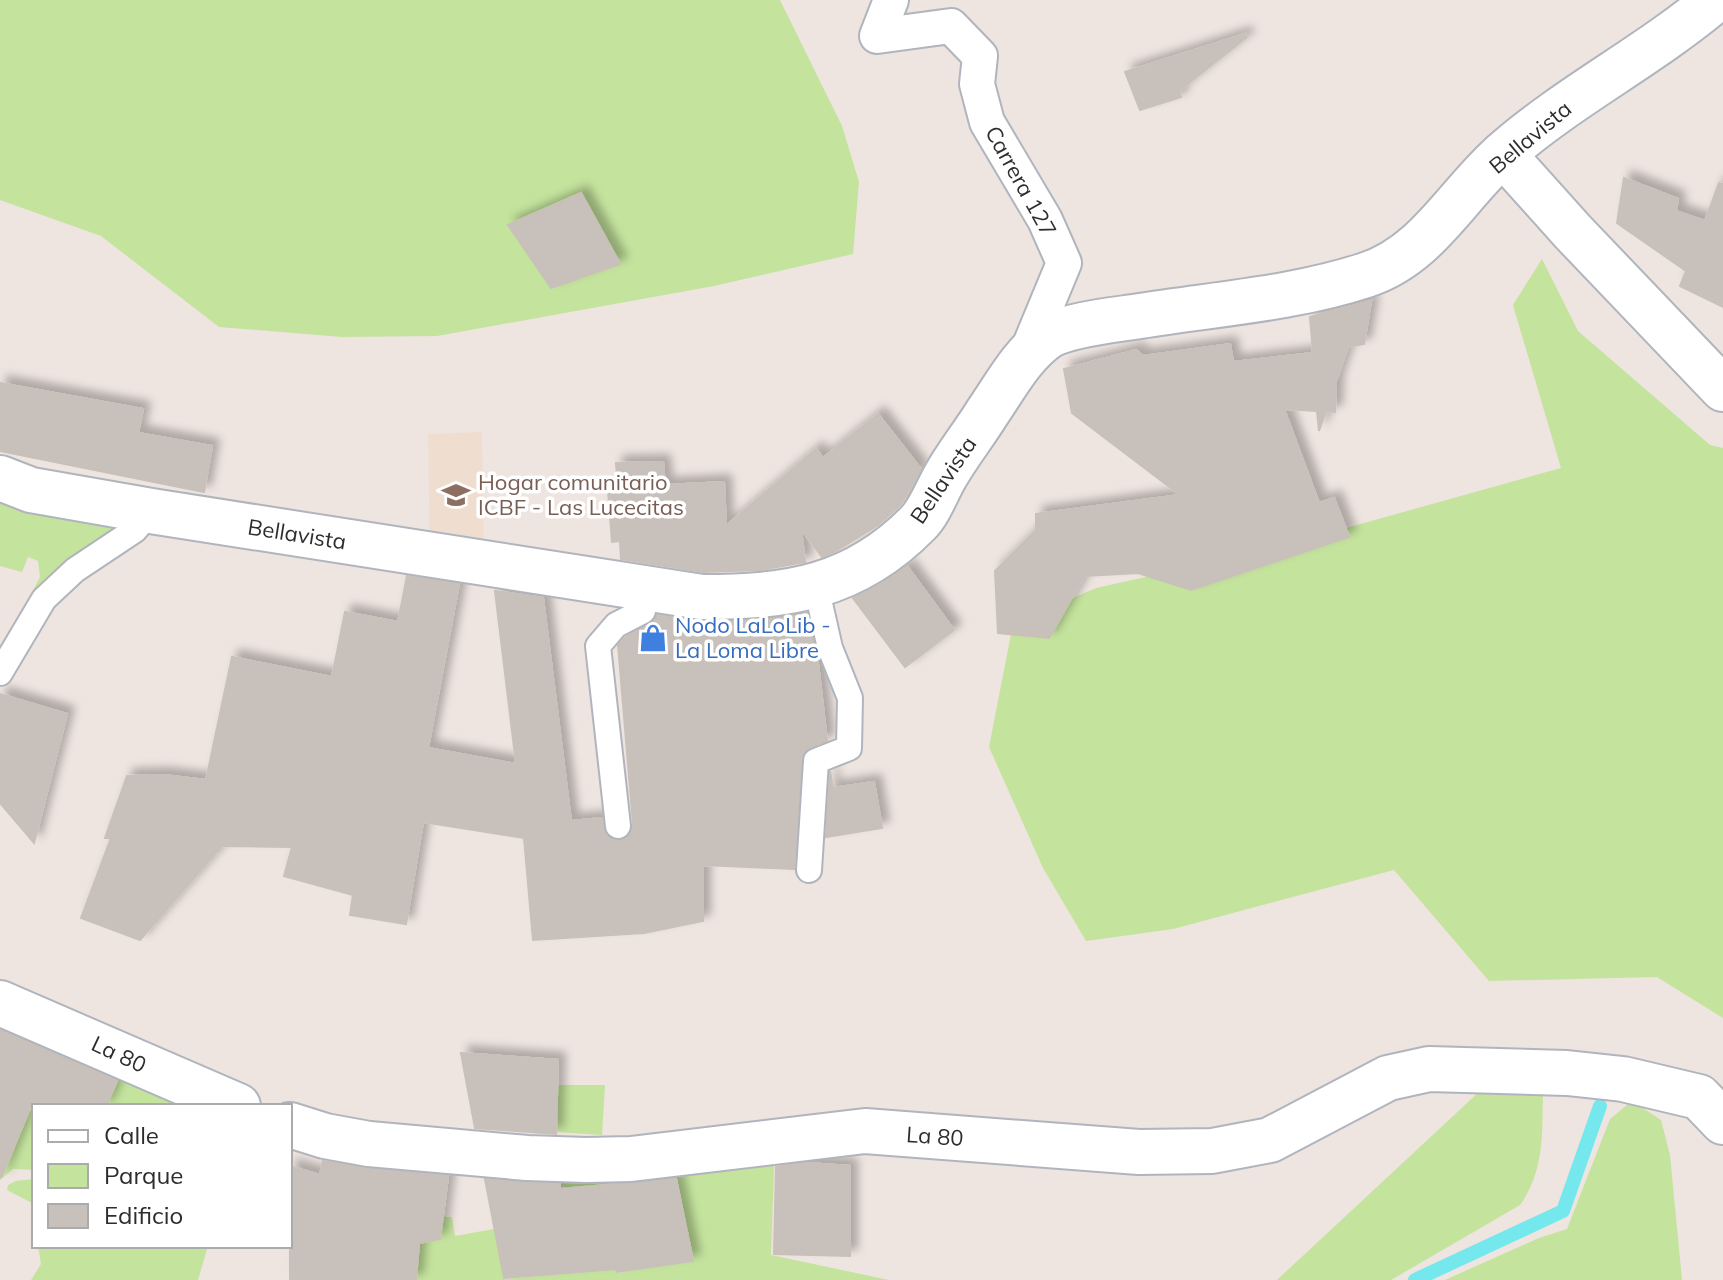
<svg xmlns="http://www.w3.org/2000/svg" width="1723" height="1280" viewBox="0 0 1723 1280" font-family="Mulish,sans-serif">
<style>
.education{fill:#efded0}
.green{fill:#c4e39d}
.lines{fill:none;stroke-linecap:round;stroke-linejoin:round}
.stream{stroke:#75e8ed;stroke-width:14}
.building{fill:#c7c0bb;stroke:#c9c0b9;stroke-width:2;filter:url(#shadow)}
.service-casing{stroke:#b0b5bd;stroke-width:28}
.pedestrian-casing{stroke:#b0b5bd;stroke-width:38}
.minor-casing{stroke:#b0b5bd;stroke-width:48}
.service{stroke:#fff;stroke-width:24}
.pedestrian{stroke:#fff;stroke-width:34}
.minor{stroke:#fff;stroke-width:44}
.labels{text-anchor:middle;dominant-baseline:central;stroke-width:7;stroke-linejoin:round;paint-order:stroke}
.street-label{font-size:22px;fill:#2d2d2d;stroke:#fff}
.education-label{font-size:22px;fill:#785e54;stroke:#fff;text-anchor:start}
.shop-label{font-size:22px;fill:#366cbe;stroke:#fff;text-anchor:start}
</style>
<defs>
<filter id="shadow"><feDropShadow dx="7" dy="-7" stdDeviation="4" flood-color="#0004"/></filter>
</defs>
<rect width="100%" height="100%" fill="#eee4e0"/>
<path class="education" d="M482 432 484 556 430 557 428 434Z"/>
<g class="green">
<path d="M0 0H780L842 126 859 182 853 254 714 286 437 336 342 337 219 327 101 236 0 200Z"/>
<path d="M1542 259 1578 331 1710 445 1723 448V1018L1657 977 1489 981 1394 870 1173 929 1086 941 1043 868 989 747 1013 624 1096 588 1264 551 1561 468 1513 305Z"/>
<path d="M0 498 128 525 27 611 26 604 40 577 38 561 28 557 22 572 0 566Z"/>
<path d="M119 1077 182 1106H107Z"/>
<path d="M557 1085H605L602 1135 556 1132Z"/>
<path d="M1481 1090 1543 1091C1542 1132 1545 1170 1520 1205L1391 1280H1277Z"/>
<path d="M1632 1101 1661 1120 1670 1155 1682 1280H1445L1539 1238 1567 1229 1610 1119Z"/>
<path d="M0 1109 26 1118 29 1110 34 1112V1170L13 1169 0 1180Z"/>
<path d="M774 1165 771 1255 889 1280H296L383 1258 418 1262 423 1216 452 1217 455 1236 494 1229 505 1279 570 1273 553 1183 600 1184 617 1273 693 1261 677 1177Z"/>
<path d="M34 1179V1204L7 1190 8 1185 16 1181Z"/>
<path d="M38 1246H208L198 1280H31L41 1264Z"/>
</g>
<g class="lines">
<path class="stream" d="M1415 1280 1563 1211 1600 1106"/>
</g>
<g class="building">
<path d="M1245 34 1247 37 1179 91 1181 97 1140 110 1125 72Z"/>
<path d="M1624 178 1678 199 1676 211 1705 221 1719 183 1723 184V307L1680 286 1686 271 1617 223Z"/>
<path d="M581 193 620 264 551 288 508 225Z"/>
<path d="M1371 301 1364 344 1348 347 1336 381 1335 412 1326 411 1319 431 1317 411 1284 409 1319 503 1334 498 1349 537 1191 590 1138 573 1084 576 1049 638 998 633 995 571 1036 530V514L1180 495 1072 413 1064 369 1136 350 1143 356 1230 344 1233 362 1313 353 1310 317Z"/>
<path d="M0 383 143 409 138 433 212 446 204 492 0 451Z"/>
<path d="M878 414 921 469 900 505 878 525 834 552 822 557 801 529 805 562 761 570 704 572 621 559 620 541 612 542 608 490 618 488 616 463 663 462 665 485 724 482 726 526 816 449 823 458Z"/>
<path d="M907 566 954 630 905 667 853 598 881 584Z"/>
<path d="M407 576 459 584 428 748 516 764 495 591 543 598 571 821 602 818 606 834 619 841 627 838 633 824 618 645 626 637 650 624 657 615 698 622 734 621 807 613 817 655 827 741 810 747 801 759 794 869 703 865V921L644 933 533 940 524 838 423 822 406 924 350 915 353 895 284 876 292 847 222 846 140 940 81 918 111 838H105L127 776 164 775 206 780 232 657 332 677 345 612 398 622Z"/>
<path d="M0 694 67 714 34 843 0 803Z"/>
<path d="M830 771 833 788 874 782 882 828 826 837Z"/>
<path d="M0 1030 117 1081 106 1106H31L1 1178Z"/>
<path d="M461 1053 558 1060 556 1134 475 1128Z"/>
<path d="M323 1161 367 1169 448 1176 440 1239 419 1243 416 1280H290V1166L320 1175Z"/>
<path d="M807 1163 850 1166V1256L774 1254 776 1167Z"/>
<path d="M485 1179 560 1184V1189L676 1179 693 1261 617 1272 616 1269 504 1278Z"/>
</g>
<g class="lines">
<defs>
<g id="service">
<path d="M0 673 44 599 75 570 135 530 151 511"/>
<path d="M618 826 598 646 616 625 643 611 646 589"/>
<path d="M809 870 816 761 849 748 850 698 830 648 816 586"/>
</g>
<path id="pedestrian" d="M891 0 877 36 951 26 980 56 977 84 987 122 1045 220 1064 263 1025 357"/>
<g id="minor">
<path d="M1503 154 1573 232 1723 389"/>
<path d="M0 478 31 490 151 511 702 597C788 597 854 588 918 523 930 511 937 490 946 475 958 454 974 434 987 413 1005 387 1022 354 1049 336 1070 324 1115 320 1140 316 1215 304 1293 299 1366 275 1428 255 1457 194 1504 153 1569 96 1649 56 1715 0"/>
<path d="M0 1003 238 1106"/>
<path d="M290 1125 325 1136 369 1144 527 1158 586 1160 631 1159 865 1131 1139 1152 1212 1151 1270 1140 1388 1078 1429 1069 1567 1073 1623 1079 1699 1097 1723 1122"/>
</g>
</defs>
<use href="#service" class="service-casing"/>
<use href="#pedestrian" class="pedestrian-casing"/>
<use href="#minor" class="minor-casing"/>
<use href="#service" class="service"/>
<use href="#pedestrian" class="pedestrian"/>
<use href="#minor" class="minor"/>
</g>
<defs>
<symbol id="school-bare" viewBox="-9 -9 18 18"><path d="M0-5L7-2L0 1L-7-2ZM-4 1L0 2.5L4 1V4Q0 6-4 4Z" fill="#8d6e63" stroke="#fff" stroke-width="2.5" paint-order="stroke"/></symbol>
<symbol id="shop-bare" viewBox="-9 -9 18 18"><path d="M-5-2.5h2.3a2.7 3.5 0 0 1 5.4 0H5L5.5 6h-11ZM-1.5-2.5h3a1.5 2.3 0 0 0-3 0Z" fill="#3f7fe0" stroke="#fff" stroke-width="2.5" paint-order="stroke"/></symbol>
</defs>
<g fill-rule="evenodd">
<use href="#school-bare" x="436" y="475" width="40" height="40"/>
<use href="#shop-bare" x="633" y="618" width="40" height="40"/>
</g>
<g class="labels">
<g class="street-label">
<text transform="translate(1530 137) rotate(-40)">Bellavista</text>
<text transform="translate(1021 181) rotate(61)">Carrera 127</text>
<text transform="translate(943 480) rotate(-56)">Bellavista</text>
<text transform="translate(297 534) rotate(9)">Bellavista</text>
<text transform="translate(119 1054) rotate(25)">La 80</text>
<text transform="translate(935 1136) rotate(4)">La 80</text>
</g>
<g class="education-label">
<text x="478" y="482">Hogar comunitario<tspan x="478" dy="25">ICBF - Las Lucecitas</tspan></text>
</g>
<g class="shop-label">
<text x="675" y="625">Nodo LaLoLib -<tspan x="675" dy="25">La Loma Libre</tspan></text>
</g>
</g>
<rect x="32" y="1104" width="260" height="144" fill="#ffffff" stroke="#ababab" stroke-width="2"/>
<rect x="48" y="1130" width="40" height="12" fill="#ffffff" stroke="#ababab" stroke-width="2"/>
<text x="104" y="1144" font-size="24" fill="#2d2d2d">Calle</text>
<rect x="48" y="1164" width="40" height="24" fill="#c4e39d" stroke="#ababab" stroke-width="2"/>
<text x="104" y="1184" font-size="24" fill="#2d2d2d">Parque</text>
<rect x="48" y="1204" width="40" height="24" fill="#c7c0bb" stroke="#ababab" stroke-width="2"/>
<text x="104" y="1224" font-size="24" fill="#2d2d2d">Edificio</text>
</svg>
